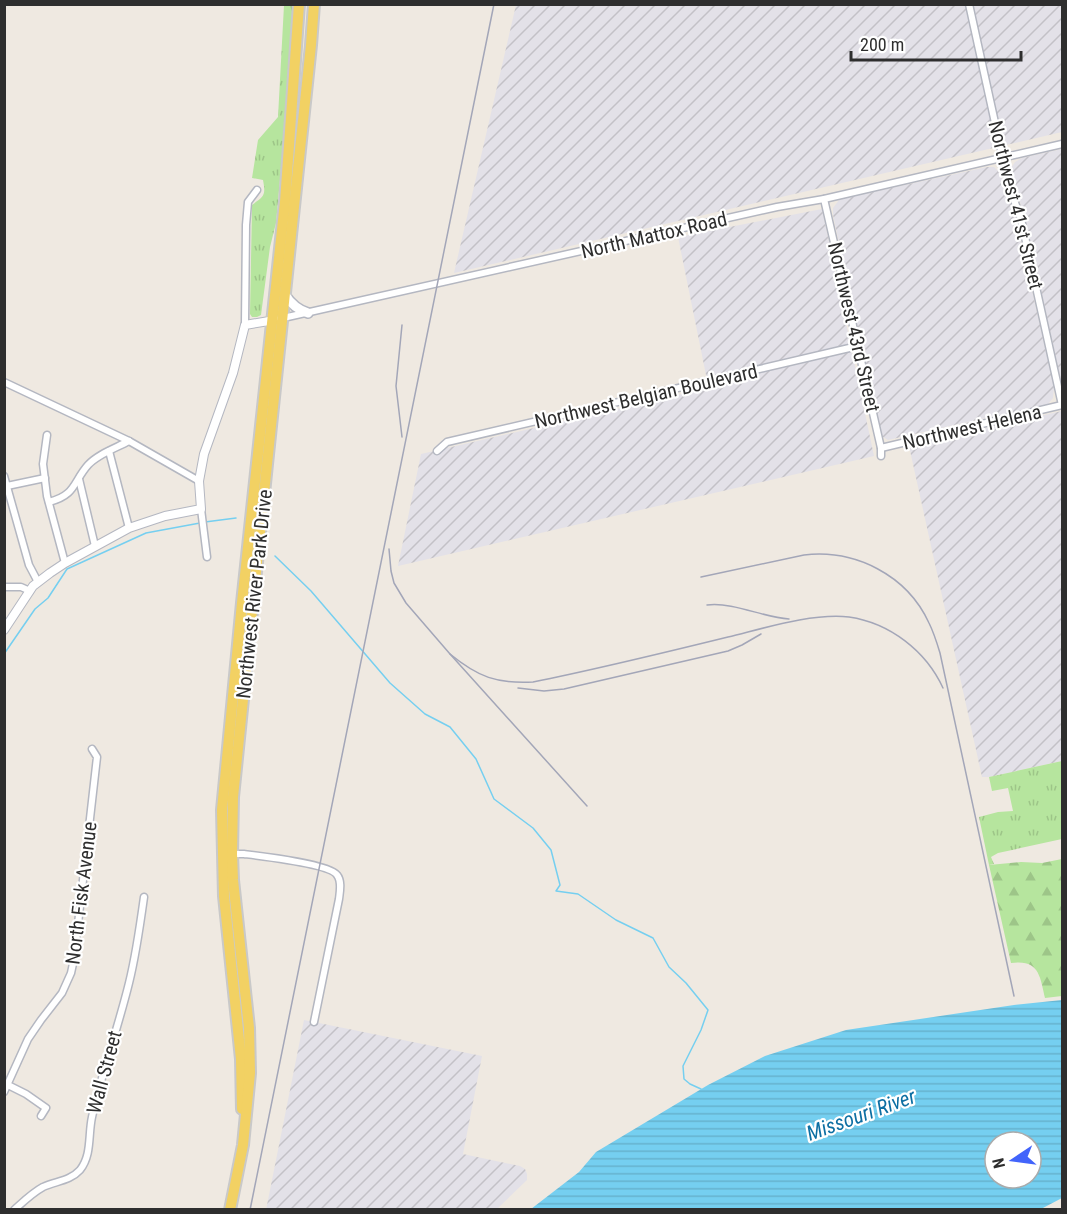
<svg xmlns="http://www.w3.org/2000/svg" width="1067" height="1214" viewBox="0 0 1067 1214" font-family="'Roboto Condensed',sans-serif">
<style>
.industrial{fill:url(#industrial-furrows)}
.grass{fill:url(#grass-tufts)}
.forest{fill:url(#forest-firs)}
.water{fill:url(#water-rules);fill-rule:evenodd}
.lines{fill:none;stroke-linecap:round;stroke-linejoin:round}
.stream{stroke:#75cff0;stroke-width:1.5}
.minor-casing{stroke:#b4b7c1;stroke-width:9}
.tertiary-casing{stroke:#b4b7c1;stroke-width:10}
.secondary-casing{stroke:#b4b7c1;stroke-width:12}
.primary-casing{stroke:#c9c9c9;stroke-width:14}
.minor{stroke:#fff;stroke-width:6}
.tertiary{stroke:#fff;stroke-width:8}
.secondary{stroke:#fff;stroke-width:9}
.primary{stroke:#f2d163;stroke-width:10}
.rail{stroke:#a3a6b8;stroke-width:1.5}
.labels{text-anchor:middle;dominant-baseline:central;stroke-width:4.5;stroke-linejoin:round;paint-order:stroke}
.street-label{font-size:20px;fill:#2e2e2e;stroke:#fff}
.water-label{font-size:21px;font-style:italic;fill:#0d6fa3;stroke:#fff}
</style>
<defs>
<pattern id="industrial-furrows" width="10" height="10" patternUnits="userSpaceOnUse" patternTransform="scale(1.5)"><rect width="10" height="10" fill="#e3e1e8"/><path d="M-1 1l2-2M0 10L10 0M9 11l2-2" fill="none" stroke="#c3c1c7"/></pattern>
<pattern id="grass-tufts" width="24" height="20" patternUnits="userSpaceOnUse" patternTransform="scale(1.5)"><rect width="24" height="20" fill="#b6e59e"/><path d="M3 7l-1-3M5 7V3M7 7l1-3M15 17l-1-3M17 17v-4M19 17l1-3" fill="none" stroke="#9dc588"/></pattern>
<pattern id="forest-firs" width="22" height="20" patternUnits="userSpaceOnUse" patternTransform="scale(1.5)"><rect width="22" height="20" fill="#b6e59e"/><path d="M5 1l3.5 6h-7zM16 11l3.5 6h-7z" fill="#9dc588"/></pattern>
<pattern id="water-rules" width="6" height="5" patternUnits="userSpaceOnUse" patternTransform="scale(1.5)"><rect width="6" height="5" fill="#75cff0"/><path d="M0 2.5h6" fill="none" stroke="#66b2ce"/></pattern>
</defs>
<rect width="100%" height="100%" fill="#efe9e1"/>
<g class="industrial">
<path d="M516 5H1062V132L454 273Z"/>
<path d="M1062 149V385L1025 217 1013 181 1011 168 1015 162 1022 158Z"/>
<path d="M987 167H994L1000 173 1015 216 1054 387 1053 398 1048 404 1044 405 888 440 883 437 881 432 833 215V208L839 200 846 198Z"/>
<path d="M822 209 874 456 398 566 421 454 712 387 706 375 678 237Z"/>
<path d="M1062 411V761L989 777H982L909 446Z"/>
<path d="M304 1020 482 1056 463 1154 520 1166 525 1169 527 1174V1180L497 1209 266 1210Z"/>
</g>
<g class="grass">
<path d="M284 5H293L291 59 276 223 270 247 261 315 257 317H252L250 314 252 205C264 196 266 196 263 180L252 178 258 140 278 117Z"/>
<path d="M1062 761V839L998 853 991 857 994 864 989 865 979 817 998 812 1013 811 1008 788 992 791 989 777Z"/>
</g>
<path class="forest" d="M1062 859V996L1045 998C1040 976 1039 959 1011 963L989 865 1021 862 1042 863Z"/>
<path class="water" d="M1062 1000V1198L1041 1209H531L579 1172 596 1152 708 1085 765 1056 846 1030 1014 1005ZM995 1142H1031V1178H995Z"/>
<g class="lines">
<g class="stream">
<path d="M205 522 236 518"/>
<path d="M275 556 311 591 390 683 425 714 450 727 476 759 494 799 533 828 551 850 560 885 556 891 578 894 616 920 653 938 669 967 686 983 708 1010 701 1030 683 1066 684 1079 690 1084 701 1089"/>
<path d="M4 654 35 609 48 598 67 569 146 533 200 523"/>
</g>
<defs>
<g id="minor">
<path d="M969 4 1006 173 1010 189 1021 219 1062 405"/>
<path d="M824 199 881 448V456"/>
<path d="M283 318 777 207 824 199 1062 144"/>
<path d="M245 325 246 225 248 202 257 190"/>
<path d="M4 382 129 441 199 481"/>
<path d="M47 435 43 464 47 496 65 563"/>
<path d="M881 448 1062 405"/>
<path d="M109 451 129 528"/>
<path d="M437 451 447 442 858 346"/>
<path d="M4 476 29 565 38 582"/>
<path d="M79 479 95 546"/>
<path d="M7 486 45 478"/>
<path d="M49 502C76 495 73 482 88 465 98 454 116 448 129 441"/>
<path d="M201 509 207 557"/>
<path d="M4 587H21L30 591"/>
<path d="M231 854H244C260 856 330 864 337 875 342 881 340 891 339 899L314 1022"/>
<path d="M8 1085 26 1094 46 1108 41 1116"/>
<path d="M4 1092 28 1039 41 1020 62 993 71 973 74 959 97 757 92 749"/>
<path d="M14 1210C23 1202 32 1193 43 1187 56 1181 70 1181 80 1170 92 1155 88 1135 92 1117 102 1072 118 1028 129 983 136 955 140 926 144 897"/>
</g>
<path id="tertiary" d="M4 630 33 586 50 573 65 563 129 528 165 516 201 509 199 481 204 454 233 373 245 325 275 320"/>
<path id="secondary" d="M285 295C291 304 298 310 308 313"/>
<g id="primary">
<path d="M242 1109 241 1059 224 896 222 810 242 603 285 202 299 4"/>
<path d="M230 1210 243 1145 250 1073 249 1028 233 880 232 854 233 797 267 464 311 45 314 4"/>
</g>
</defs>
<use href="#minor" class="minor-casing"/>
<use href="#tertiary" class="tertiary-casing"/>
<use href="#secondary" class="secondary-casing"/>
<use href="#primary" class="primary-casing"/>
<use href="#minor" class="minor"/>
<use href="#tertiary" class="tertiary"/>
<use href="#secondary" class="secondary"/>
<use href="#primary" class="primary"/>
<g class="rail">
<path d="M402 325 396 386 402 437"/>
<path d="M389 549 391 571 394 583 406 603 450 654 587 806"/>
<path d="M701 577 804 555C855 549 907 575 929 623 934 633 937 643 940 653L1014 996"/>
<path d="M707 605C735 602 761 617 789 619"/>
<path d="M450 654C478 677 497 684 533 682 598 669 663 653 728 637 765 628 812 613 849 617 890 623 926 651 943 688"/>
<path d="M518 688 544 691 564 689 728 651 742 645 761 634"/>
<path d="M250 1210 494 4"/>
</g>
</g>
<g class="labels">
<g class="street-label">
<text transform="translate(1016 205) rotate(76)">Northwest 41st Street</text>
<text transform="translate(654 235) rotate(-13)">North Mattox Road</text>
<text transform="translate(854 327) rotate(77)">Northwest 43rd Street</text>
<text transform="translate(646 396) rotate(-13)">Northwest Belgian Boulevard</text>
<text transform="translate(972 427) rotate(-13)">Northwest Helena</text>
<text transform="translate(254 594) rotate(-84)">Northwest River Park Drive</text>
<text transform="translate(81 893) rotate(-83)">North Fisk Avenue</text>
<text transform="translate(104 1072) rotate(-75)">Wall Street</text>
</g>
<g class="water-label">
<text transform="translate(861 1115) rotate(-20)">Missouri River</text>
</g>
</g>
<rect width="1067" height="1214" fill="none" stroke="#2e2e2e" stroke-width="12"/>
<g transform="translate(1013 1160) rotate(257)"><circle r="28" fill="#ffffff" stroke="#ababab" stroke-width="1.5"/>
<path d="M0-4.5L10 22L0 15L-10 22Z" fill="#4264fb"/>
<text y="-9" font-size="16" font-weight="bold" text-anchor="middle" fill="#2e2e2e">N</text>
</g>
<path d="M851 51v9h170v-9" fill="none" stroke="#2e2e2e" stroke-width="3"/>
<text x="860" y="51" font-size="18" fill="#2e2e2e" stroke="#ffffff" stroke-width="4.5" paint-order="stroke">200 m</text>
</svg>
